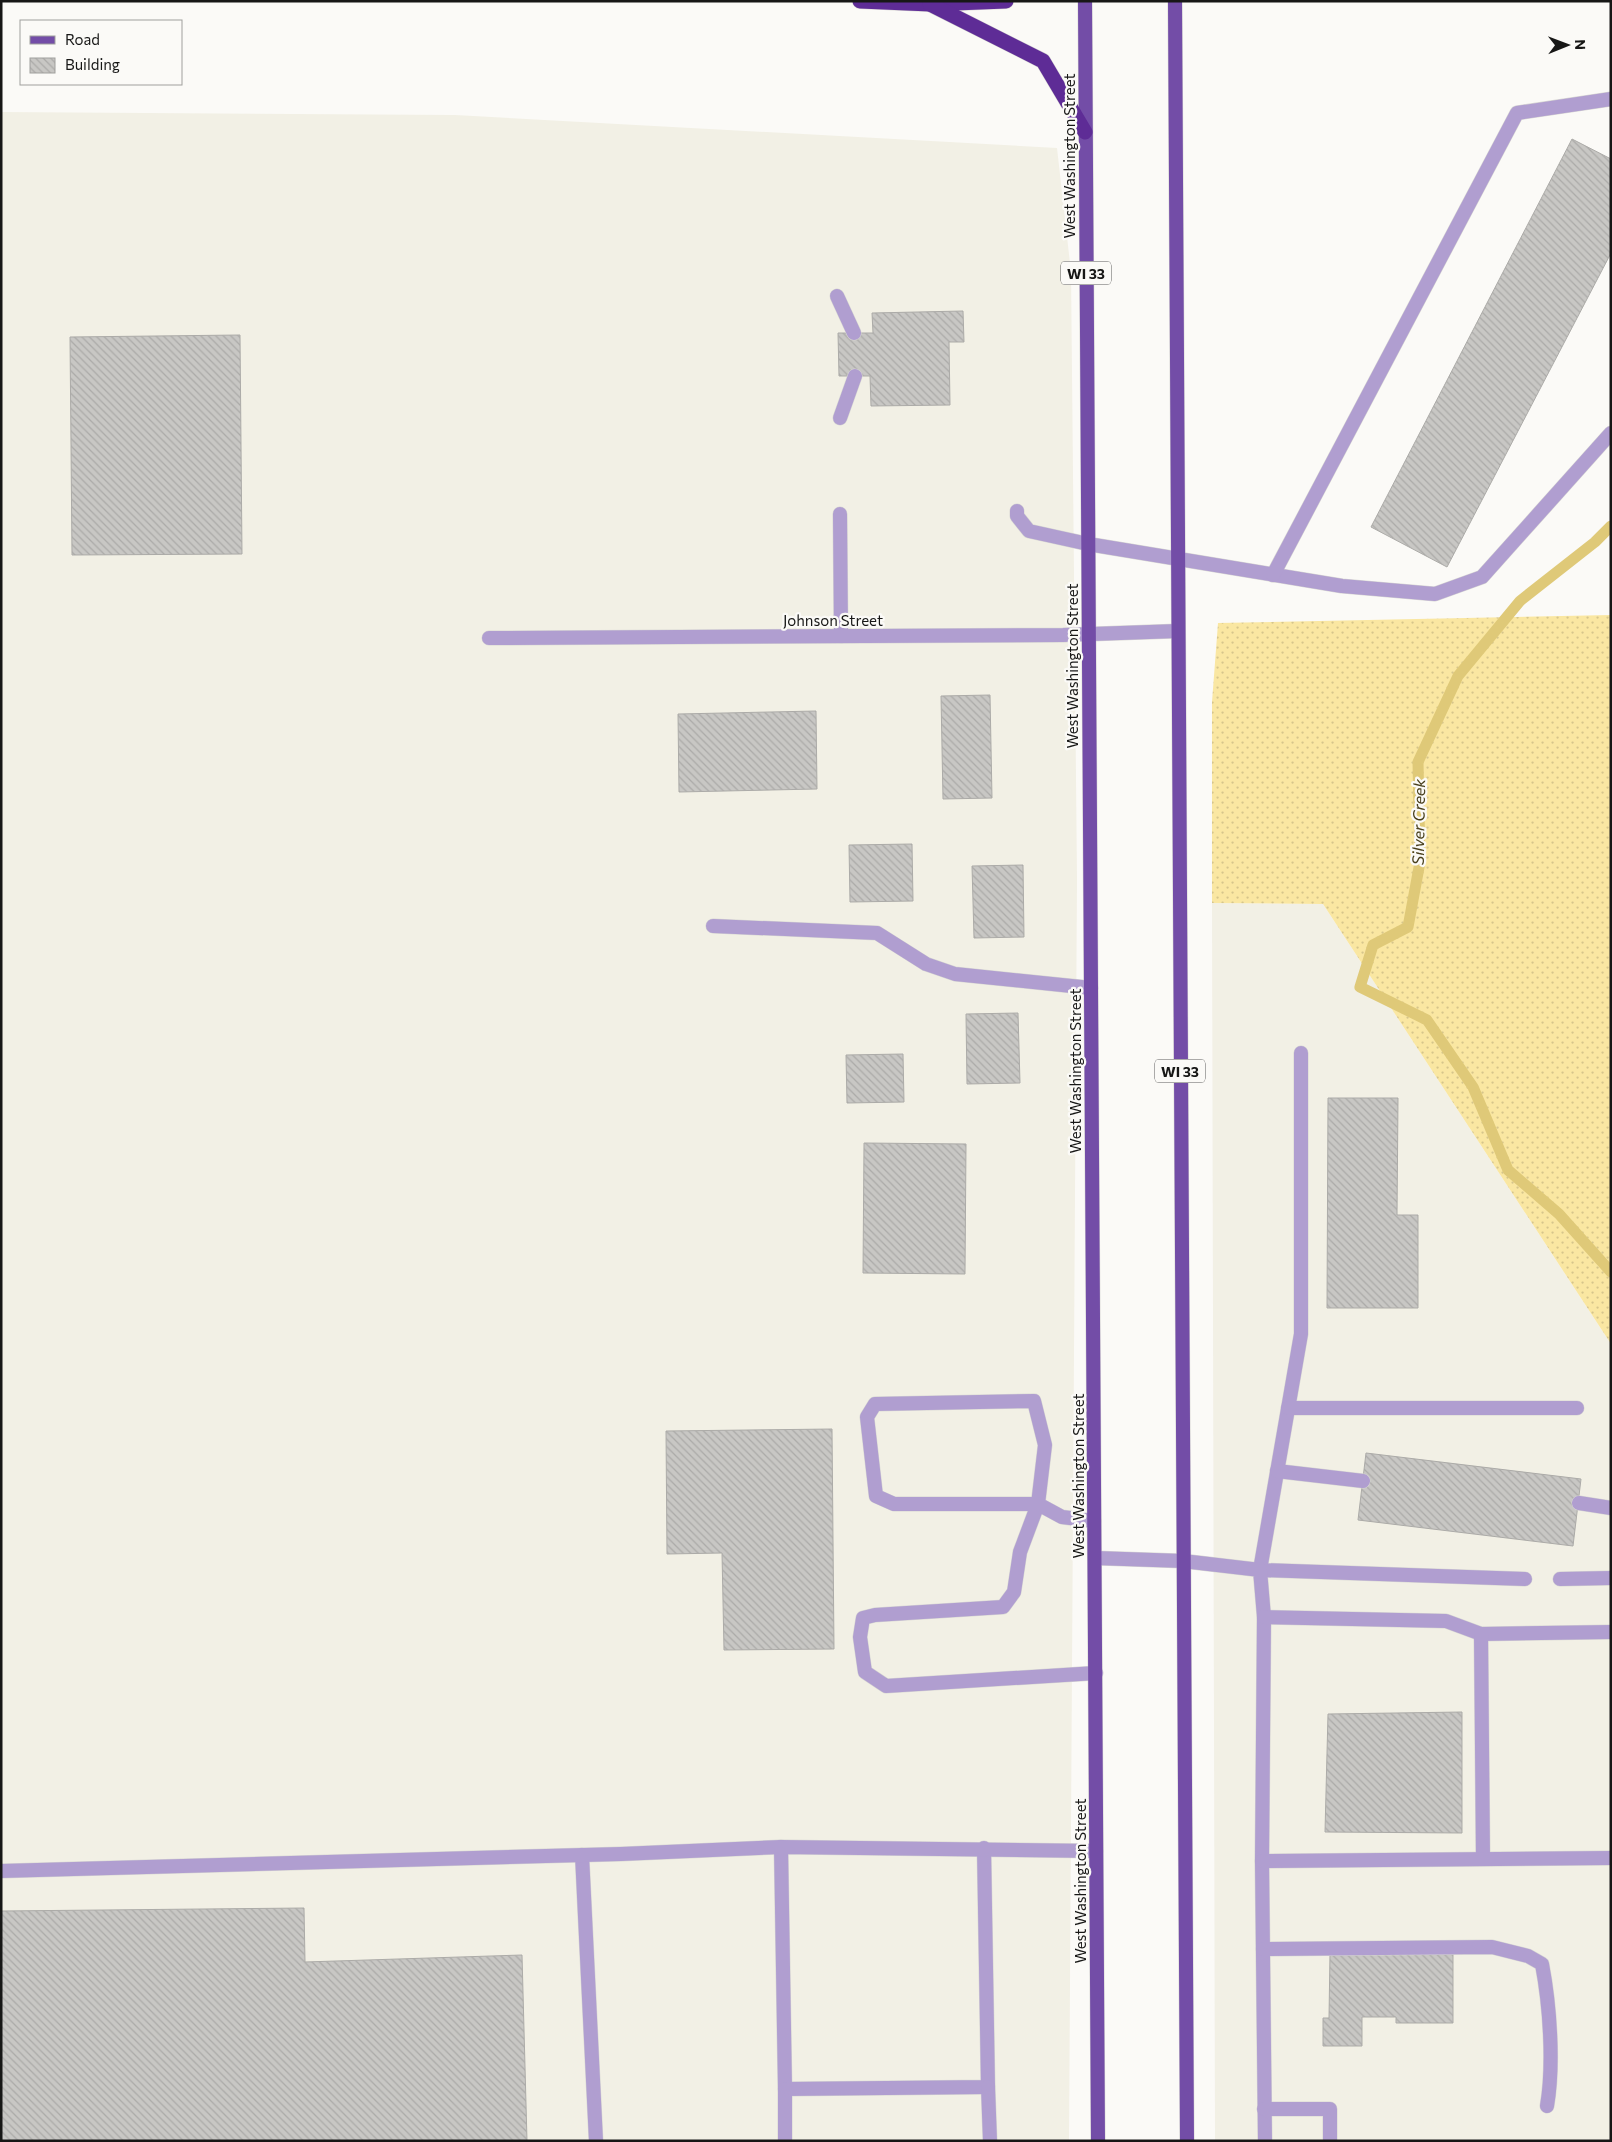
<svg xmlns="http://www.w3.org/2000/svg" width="1612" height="2142" viewBox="0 0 1612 2142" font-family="Commissioner,sans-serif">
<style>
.built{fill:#f2f0e5}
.grass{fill:url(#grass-dots)}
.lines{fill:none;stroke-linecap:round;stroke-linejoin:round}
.stream{stroke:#dfc978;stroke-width:11}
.building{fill:url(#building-back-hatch);stroke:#acaba8}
.service-casing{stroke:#d7d6d3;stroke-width:15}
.minor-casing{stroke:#d7d6d3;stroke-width:15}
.primary-casing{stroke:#d7d6d3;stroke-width:15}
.motorway-casing{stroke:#d7d6d3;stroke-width:16}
.service{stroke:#b09ed0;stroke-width:14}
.minor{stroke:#b09ed0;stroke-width:14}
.primary{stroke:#734da7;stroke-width:14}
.motorway{stroke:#5e2c96;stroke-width:15}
.labels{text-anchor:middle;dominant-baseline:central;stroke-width:4.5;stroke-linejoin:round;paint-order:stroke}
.shield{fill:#fbfaf7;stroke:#5b5b5a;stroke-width:1}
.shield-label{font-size:14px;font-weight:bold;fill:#171716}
.street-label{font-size:15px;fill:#171716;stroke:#fbfaf7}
.water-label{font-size:16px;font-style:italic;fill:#49401d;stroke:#fbfaf7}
</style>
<defs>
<pattern id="grass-dots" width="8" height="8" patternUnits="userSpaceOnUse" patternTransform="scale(1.25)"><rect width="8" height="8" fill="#fae7a2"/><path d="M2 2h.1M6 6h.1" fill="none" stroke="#d6c58b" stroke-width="1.8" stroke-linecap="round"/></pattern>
<pattern id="building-back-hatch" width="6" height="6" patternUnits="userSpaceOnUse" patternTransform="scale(1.25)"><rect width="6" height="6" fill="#c8c7c4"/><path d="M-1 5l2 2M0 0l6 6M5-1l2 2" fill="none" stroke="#abaaa8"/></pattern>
</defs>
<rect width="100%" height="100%" fill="#fbfaf7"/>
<g class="built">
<path d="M1 112 455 115 1057 148 1071 272 1077 879 1069 2141H1Z"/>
<path d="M1212 903 1323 904 1611 1344V2141H1215Z"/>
</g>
<path class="grass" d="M1611 615V1344L1323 904 1212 903V702L1218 623Z"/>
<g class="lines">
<path class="stream" d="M1611 526 1595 542 1520 601 1458 676 1418 762 1420 862 1408 927 1373 945 1360 987 1427 1020 1473 1087 1508 1170 1559 1214 1611 1272"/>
</g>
<g class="building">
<path d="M1572 139 1611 159V253L1447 567 1371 527Z"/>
<path d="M963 311 964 342H949L950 405 871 406 870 376H839L838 333H873L872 313Z"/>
<path d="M240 335 242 554 72 555 70 337Z"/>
<path d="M990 695 992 798 943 799 941 696Z"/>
<path d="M816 711 817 789 679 792 678 714Z"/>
<path d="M912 844 913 901 850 902 849 845Z"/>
<path d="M1023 865 1024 937 974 938 972 866Z"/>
<path d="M1018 1013 1020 1083 967 1084 966 1014Z"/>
<path d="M903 1054 904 1102 847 1103 846 1055Z"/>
<path d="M1328 1098H1398L1397 1215H1418V1308H1327Z"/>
<path d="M864 1143 966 1144 965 1274 863 1273Z"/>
<path d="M832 1429 834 1649 724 1650 722 1553 667 1554 666 1431Z"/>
<path d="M1366 1453 1581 1479 1573 1546 1358 1520Z"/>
<path d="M1462 1712V1833L1325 1832 1328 1714Z"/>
<path d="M304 1908 305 1962 522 1955 527 2141H1V1911Z"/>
<path d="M1330 1953 1453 1954V2023H1396V2017H1362V2046H1323V2018H1329Z"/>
</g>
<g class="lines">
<defs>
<g id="service">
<path d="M837 296 854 333"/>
<path d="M840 418 855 376"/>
<path d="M1017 511V516L1029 531 1088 544 1342 586 1435 594 1482 577 1611 433"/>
<path d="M840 514 841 636"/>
<path d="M1273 575 1517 113 1611 99"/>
<path d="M713 926 877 933 926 964 955 974 1091 988"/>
<path d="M1301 1053V1334L1260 1570 1525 1579"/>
<path d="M1288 1408H1577"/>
<path d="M1277 1471 1363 1481"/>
<path d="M1579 1503 1611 1508"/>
<path d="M1094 1521 1062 1517 1038 1504H894L876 1496 867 1417 875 1404 1034 1401 1045 1445 1038 1504 1020 1552 1014 1592 1003 1607 875 1615 863 1618 860 1637 865 1672 886 1686 1096 1673"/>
<path d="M1095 1558 1183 1561 1260 1570 1264 1617 1262 1861 1265 2141"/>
<path d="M1560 1579 1611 1578"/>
<path d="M1264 1617 1446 1621 1481 1634 1611 1632"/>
<path d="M1481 1634 1483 1858"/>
<path d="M781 1847 785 2089 988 2087 984 1848"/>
<path d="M582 1855 596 2141"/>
<path d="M1262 1861 1611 1858"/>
<path d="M1 1871 621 1854 781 1847 1096 1851"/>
<path d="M1263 1949 1492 1947 1528 1956 1542 1964C1550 2006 1554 2065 1547 2106"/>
<path d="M988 2087 990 2141"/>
<path d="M785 2089V2141"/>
<path d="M1264 2109H1330V2141"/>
</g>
<path id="minor" d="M489 638 1063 635 1178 631"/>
<g id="primary">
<path d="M1085 1 1098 2141"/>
<path d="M1175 1 1187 2141"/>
</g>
<g id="motorway">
<path d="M860 1 930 4 1006 1"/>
<path d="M930 4 1043 61 1085 132"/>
</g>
</defs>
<use href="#service" class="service-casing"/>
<use href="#minor" class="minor-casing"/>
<use href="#primary" class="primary-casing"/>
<use href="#motorway" class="motorway-casing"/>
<use href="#service" class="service"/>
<use href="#minor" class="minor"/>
<use href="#primary" class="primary"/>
<use href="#motorway" class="motorway"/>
</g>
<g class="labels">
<g class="shield">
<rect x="1061" y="261.5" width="50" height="23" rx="4"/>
<rect x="1155" y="1059.5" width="50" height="23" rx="4"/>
</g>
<g class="shield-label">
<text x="1086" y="273">WI 33</text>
<text x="1180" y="1071">WI 33</text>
</g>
<g class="street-label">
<text transform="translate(1069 156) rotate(-90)">West Washington Street</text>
<text x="833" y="620">Johnson Street</text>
<text transform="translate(1072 666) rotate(-90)">West Washington Street</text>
<text transform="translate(1075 1071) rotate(-90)">West Washington Street</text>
<text transform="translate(1078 1476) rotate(-90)">West Washington Street</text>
<text transform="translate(1080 1881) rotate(-90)">West Washington Street</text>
</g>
<g class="water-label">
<text transform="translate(1418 822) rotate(-89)">Silver Creek</text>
</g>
</g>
<rect width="1612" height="2142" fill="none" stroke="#171716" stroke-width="5"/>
<rect x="20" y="20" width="162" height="65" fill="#fbfaf7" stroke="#a09f9d"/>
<rect x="30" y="36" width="25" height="8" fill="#734da7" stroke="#a09f9d"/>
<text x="65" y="45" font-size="15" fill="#171716">Road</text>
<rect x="30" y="58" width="25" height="15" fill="url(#building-back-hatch)" stroke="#a09f9d"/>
<text x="65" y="70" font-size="15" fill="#171716">Building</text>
<g transform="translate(1567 45) rotate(89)" stroke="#fbfaf7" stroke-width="4" paint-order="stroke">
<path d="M0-4L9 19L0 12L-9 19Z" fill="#171716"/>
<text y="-8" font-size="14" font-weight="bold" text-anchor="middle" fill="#171716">N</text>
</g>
</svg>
